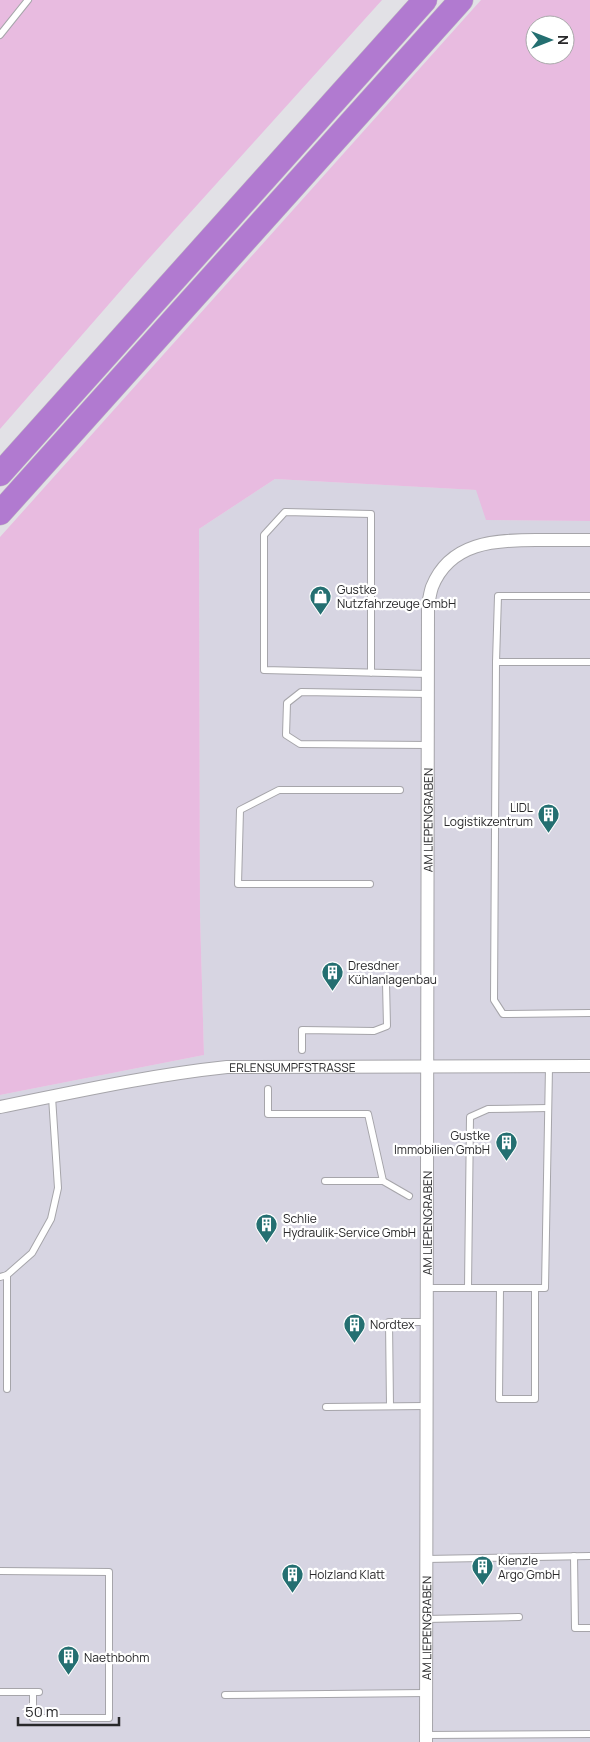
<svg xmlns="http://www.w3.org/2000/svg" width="590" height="1742" viewBox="0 0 590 1742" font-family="Manrope,sans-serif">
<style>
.built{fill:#d7d5e2}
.green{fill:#e8bbe0;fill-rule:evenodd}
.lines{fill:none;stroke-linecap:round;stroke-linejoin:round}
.service-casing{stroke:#a6a5aa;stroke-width:8}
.minor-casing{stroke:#a6a5aa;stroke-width:14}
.motorway-casing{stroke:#bebebf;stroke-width:25}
.service{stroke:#fff;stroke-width:6}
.minor{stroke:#fff;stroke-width:12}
.motorway{stroke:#b17ad0;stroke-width:24}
.labels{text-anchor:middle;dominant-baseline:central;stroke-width:4.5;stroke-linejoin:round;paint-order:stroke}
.poi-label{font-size:12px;fill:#28282a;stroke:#fff;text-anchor:start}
.street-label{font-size:12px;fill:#28282a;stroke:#fff}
</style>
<rect width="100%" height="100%" fill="#e2e1e6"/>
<path class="built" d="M275 479 477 490 487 520 590 521V1742H0V1095L204 1055 200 914 199 529Z"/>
<g class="green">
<path d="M0 0H382L143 265 0 429Z"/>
<path d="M481 0H590V521L486 520 476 490 275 479 199 529 200 914 204 1055 0 1095V537ZM535 25H565V55H535Z"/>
</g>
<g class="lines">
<defs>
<g id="service">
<path d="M0 35 28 0"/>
<path d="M496 662 498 596H590"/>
<path d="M590 662H496L494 1000 503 1014 590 1013"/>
<path d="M371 673V514L285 512 264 535V670L428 674"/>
<path d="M428 745 300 744 286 735 287 703 301 692 428 694"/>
<path d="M370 884H238L240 810 279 790H400"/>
<path d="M302 1050V1030L374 1031 387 1026 386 983"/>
<path d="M268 1089V1114H368L383 1181"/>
<path d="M325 1181H383L409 1196"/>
<path d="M7 1275V1389"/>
<path d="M0 1277 7 1275 32 1253 51 1219 58 1188 52 1097"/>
<path d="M426 1288H545L549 1067"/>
<path d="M468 1288 470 1117 488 1109 548 1108"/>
<path d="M500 1288 499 1399H535V1288"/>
<path d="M390 1406 389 1322H426"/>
<path d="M326 1407 426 1406"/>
<path d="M574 1556 575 1628H590"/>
<path d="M426 1559 590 1556"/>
<path d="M0 1571 109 1572V1718H33V1692"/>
<path d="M426 1619 519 1617"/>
<path d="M0 1692H39"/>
<path d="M225 1695 426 1693"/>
<path d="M426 1735 590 1734"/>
</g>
<g id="minor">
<path id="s1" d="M0 1107C75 1092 151 1075 227 1067L590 1066"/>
<path id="s2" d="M426 1742 428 606C429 600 430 593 432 587 450 542 495 540 536 540 554 540 572 540 590 540"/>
</g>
<g id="motorway">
<path d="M0 474 425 0"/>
<path d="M0 513 461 0"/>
</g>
</defs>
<use href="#service" class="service-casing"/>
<use href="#minor" class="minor-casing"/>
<use href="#motorway" class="motorway-casing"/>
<use href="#service" class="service"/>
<use href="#minor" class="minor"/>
<use href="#motorway" class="motorway"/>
</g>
<defs>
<symbol id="shop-pin" viewBox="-11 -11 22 30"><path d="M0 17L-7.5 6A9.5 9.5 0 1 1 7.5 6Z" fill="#246f71" stroke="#fff"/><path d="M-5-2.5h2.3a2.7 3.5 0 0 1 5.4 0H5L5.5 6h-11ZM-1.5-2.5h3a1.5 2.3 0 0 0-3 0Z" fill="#fff"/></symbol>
<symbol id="building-pin" viewBox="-11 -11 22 30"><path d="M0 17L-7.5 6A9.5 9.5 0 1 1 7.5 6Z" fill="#246f71" stroke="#fff"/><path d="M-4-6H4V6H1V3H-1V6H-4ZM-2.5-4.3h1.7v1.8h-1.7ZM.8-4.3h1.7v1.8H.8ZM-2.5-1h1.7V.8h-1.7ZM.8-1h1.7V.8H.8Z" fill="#fff"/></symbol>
</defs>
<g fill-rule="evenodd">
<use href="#shop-pin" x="308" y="584" width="25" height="34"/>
<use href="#building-pin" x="536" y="802" width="25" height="34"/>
<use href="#building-pin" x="320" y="960" width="25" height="34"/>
<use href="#building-pin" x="494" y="1130" width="25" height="34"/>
<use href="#building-pin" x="254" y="1212" width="25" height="34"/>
<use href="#building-pin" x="342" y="1312" width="25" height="34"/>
<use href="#building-pin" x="470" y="1554" width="25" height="34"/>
<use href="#building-pin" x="280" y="1562" width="25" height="34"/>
<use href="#building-pin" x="56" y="1644" width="25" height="34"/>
</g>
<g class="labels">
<g class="poi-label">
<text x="337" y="589">Gustke<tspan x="337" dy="14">Nutzfahrzeuge GmbH</tspan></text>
<text x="533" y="807" text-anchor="end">LIDL<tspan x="533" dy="14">Logistikzentrum</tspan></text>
<text x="348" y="965">Dresdner<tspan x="348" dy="14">Kühlanlagenbau</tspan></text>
<text x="490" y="1135" text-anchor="end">Gustke<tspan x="490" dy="14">Immobilien GmbH</tspan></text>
<text x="283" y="1218">Schlie<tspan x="283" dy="14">Hydraulik-Service GmbH</tspan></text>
<text x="370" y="1324">Nordtex</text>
<text x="498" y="1560">Kienzle<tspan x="498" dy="14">Argo GmbH</tspan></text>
<text x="309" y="1574">Holzland Klatt</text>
<text x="84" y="1657">Naethbohm</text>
</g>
<g class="street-label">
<text stroke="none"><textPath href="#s2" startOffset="922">AM LIEPENGRABEN</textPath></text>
<text stroke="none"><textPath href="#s1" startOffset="296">ERLENSUMPFSTRASSE</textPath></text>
<text stroke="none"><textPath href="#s2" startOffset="519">AM LIEPENGRABEN</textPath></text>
<text stroke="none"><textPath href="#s2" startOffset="114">AM LIEPENGRABEN</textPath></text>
</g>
</g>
<g transform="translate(550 40) rotate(90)"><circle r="24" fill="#ffffff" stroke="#a9a9aa"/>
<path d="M0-4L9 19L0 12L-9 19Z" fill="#246f71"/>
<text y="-8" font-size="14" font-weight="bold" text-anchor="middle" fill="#28282a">N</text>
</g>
<path d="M18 1717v8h101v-8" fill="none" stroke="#28282a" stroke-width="2.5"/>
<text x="25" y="1717" font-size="15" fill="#28282a" stroke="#ffffff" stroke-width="4" paint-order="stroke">50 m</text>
</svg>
